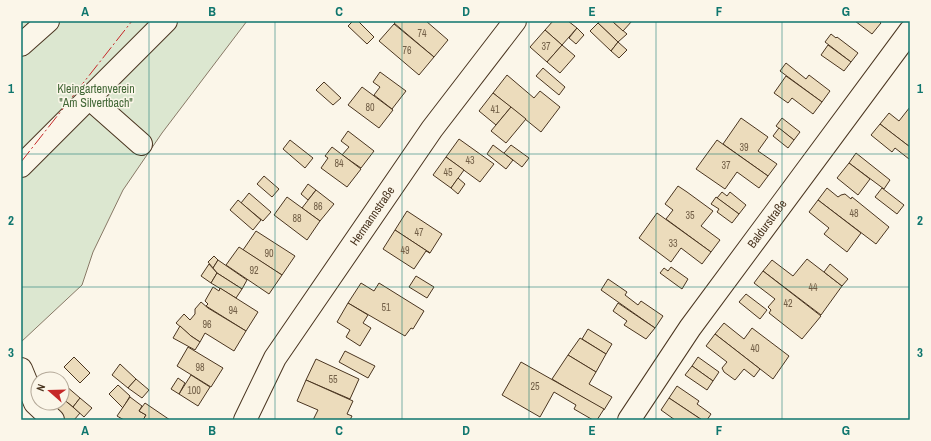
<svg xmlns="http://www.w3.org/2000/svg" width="931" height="441" viewBox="0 0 931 441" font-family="'Archivo Narrow',sans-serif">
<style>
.green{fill:#dce7d0;stroke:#887966}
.building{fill:#ecdcbc;stroke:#4a3520}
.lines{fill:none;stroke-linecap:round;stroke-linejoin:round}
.minor-casing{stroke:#4a3520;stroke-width:24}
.minor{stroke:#fbf6e9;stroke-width:22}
.power{stroke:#c62828;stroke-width:1;stroke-dasharray:14 3 2 3;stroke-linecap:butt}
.grid{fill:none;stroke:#0f766e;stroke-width:1;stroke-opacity:0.55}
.labels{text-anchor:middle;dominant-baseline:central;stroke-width:3;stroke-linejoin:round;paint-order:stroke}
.number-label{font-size:10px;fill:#725f47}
.park-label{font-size:12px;fill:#436837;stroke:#fbf6e9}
.street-label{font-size:12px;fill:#4a3520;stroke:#fbf6e9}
.neatline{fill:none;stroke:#0f766e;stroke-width:1.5}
.grid-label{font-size:13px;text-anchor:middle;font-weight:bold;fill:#0f766e}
</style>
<rect width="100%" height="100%" fill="#fbf6e9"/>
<path class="green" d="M21 21H247L162 133 123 190 93 252 82 285 21 342Z"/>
<g class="building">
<path d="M353 21H358L374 37 367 44 348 26Z"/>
<path d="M396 21H426L448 40 434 57 394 23Z"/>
<path d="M553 21H568L577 28 562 45 545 30Z"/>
<path d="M600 21H612L627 34 618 42 598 23Z"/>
<path d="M612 21H632L623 31Z"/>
<path d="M855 21H879L881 23 872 34Z"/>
<path d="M598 23 618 42 611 51 590 31Z"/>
<path d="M394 24 434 57 419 75 379 41Z"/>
<path d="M577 28 584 35 576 44 569 38Z"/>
<path d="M545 30 562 45 547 62 530 47Z"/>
<path d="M831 34 836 38 837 37 858 53 851 62 825 42Z"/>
<path d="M618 42 627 50 619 58 611 51Z"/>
<path d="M562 45 575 56 560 73 547 62Z"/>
<path d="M828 45 851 62 844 71 821 55Z"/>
<path d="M786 63 806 79 809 75 830 91 822 102 780 71Z"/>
<path d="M543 68 565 87 559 95 536 76Z"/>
<path d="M380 72 406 91 392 109 374 95 380 87 373 82Z"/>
<path d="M507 75 534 98 540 91 560 107 541 132 493 93Z"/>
<path d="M786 76 822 102 813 114 792 98 788 103 774 93Z"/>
<path d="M324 82 341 98 333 105 316 90Z"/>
<path d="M362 87 393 110 379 128 348 105Z"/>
<path d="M493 93 511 107 496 125 479 111Z"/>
<path d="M511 107 526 119 506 143 491 131Z"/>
<path d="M910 107V147L880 124 889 113 899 121Z"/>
<path d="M741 118 768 137 758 151 777 164 768 176 723 144Z"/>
<path d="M782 118 800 132 794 140 776 126Z"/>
<path d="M880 124 910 147V157L909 159 895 148 892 152 871 135Z"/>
<path d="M779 128 794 140 788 148 773 136Z"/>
<path d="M348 131 374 151 361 168 342 155 349 147 341 141Z"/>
<path d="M459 139 494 164 480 182 446 157Z"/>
<path d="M290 140 313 158 305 168 283 149Z"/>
<path d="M717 140 768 176 759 188 737 172 725 189 696 169Z"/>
<path d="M493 145 513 160 506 169 487 154Z"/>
<path d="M511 145 529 158 522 167 504 153Z"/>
<path d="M332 147 361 169 347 187 321 168 328 158 325 156Z"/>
<path d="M856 153 890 180 884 189 849 163Z"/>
<path d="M446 157 464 170 451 188 433 175Z"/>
<path d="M849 163 870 179 858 195 837 178Z"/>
<path d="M264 176 279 189 272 197 257 184Z"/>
<path d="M458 178 465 184 458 194 451 188Z"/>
<path d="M308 184 316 190 308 200 301 194Z"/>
<path d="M678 186 687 192 713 211 701 226 720 240 711 252 666 219 673 210 665 204Z"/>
<path d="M827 188 838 197 841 195 845 194 851 199 852 197 889 227 876 244 818 200Z"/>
<path d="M882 188 904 205 897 214 875 197Z"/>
<path d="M316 190 334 204 320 221 302 208Z"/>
<path d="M722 192 727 196 730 192 746 205 739 214 717 198Z"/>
<path d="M249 193 271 212 263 221 241 203Z"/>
<path d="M287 197 320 221 307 240 274 215Z"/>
<path d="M716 197 739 214 732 223 717 212 719 209 711 204Z"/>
<path d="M238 200 261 220 253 230 230 210Z"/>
<path d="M818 200 861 233 847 252 824 234 829 228 809 212Z"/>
<path d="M407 211 442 234 430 253 395 230Z"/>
<path d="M657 213 711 252 702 264 681 248 671 262 639 238Z"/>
<path d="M395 230 430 253 426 251 414 269 383 249Z"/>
<path d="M256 231 295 256 282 275 243 250Z"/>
<path d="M239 247 282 275 269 294 226 265Z"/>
<path d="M214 256 218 260 213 268 208 262Z"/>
<path d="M807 259 842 286 821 315 763 271 772 260 793 276Z"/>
<path d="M218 260 247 280 242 289 217 273 213 268Z"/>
<path d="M209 264 217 273 211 283 201 276Z"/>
<path d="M830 264 848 279 842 286 824 272Z"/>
<path d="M671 267 688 279 682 289 660 273 664 268 668 271Z"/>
<path d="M763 271 821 316 802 339 769 313 771 310 768 307 775 299 754 283Z"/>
<path d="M217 273 242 289 236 298 211 283Z"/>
<path d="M416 276 434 287 427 298 409 287Z"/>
<path d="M608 279 627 292 625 295 638 305 641 301 663 316 655 328 601 290Z"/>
<path d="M361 283 374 291 379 283 424 311 413 329 411 328 405 336 348 303Z"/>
<path d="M213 287 219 291 220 288 258 312 246 331 206 306 208 304 205 301Z"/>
<path d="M746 294 767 310 760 319 739 302Z"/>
<path d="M201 302 208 308 246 331 234 351 205 333 200 342 191 336 176 323 184 314 190 320 195 314V309Z"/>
<path d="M348 303 368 315 363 323 371 328 360 346 346 337 350 330 337 322Z"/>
<path d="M618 303 655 328 646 339 624 325 627 321 613 311Z"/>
<path d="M724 323 744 339 752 328 789 356 773 379 715 334Z"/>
<path d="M180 326 191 336 200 342 195 350 173 338Z"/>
<path d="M588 329 612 344 606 354 582 339Z"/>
<path d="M715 334 760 369 754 377 744 369 735 380 724 372 722 368 727 362 706 346Z"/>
<path d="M580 338 606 354 596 372 568 355Z"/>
<path d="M188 347 223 368 211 387 177 366Z"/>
<path d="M345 351 375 366 368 378 339 362Z"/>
<path d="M568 355 596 372 589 384 612 397 604 410 552 379Z"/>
<path d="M74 357 90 373 80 383 64 367Z"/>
<path d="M698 357 719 372 713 381 692 366Z"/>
<path d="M316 359 359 379 350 399 306 380Z"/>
<path d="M521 362 604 409 597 420H593L574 409 576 405 554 392 540 417 502 395Z"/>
<path d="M120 364 136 379 128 388 112 375Z"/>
<path d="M692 366 713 381 707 390 685 375Z"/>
<path d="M191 375 210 387 198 406 179 394Z"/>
<path d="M178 378 185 383 179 394 171 389Z"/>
<path d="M136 379 149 390 142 398 128 388Z"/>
<path d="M306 380 353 401 347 414 352 416 350 420H313L318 410 297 401Z"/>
<path d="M118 385 130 396 123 408 109 394Z"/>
<path d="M66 386 80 398 73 407 62 398V391Z"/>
<path d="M677 386 699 401 697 404 711 414 707 420H702L669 398Z"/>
<path d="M130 397 142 406 139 411 146 415 143 420H124L117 416Z"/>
<path d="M62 398 80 413 74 420H60L47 408 52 403H62Z"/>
<path d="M80 398 92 408 84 417 73 407Z"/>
<path d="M669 398 702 420H675L661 410Z"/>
<path d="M145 403 170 420H143L146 415 139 411Z"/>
</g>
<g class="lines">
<defs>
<g id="minor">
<path d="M21 45 48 21"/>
<path d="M89 98 141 144"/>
<path d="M21 166 166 21"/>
<path d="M21 369 35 403 53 420"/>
<path id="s1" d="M245 420 275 358 432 129 515 21"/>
<path id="s2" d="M629 420 690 328 910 31"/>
</g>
</defs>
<use href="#minor" class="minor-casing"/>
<use href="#minor" class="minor"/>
<path class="power" d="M21 162 132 21"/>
</g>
<path class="grid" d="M149 21V420M275 21V420M402 21V420M529 21V420M656 21V420M782 21V420M21 154H910M21 287H910"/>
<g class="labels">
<g class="number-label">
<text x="422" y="33">74</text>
<text x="546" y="46">37</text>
<text x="407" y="50">76</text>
<text x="370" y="107">80</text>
<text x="495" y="109">41</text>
<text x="744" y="147">39</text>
<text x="470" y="160">43</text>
<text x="339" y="163">84</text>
<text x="726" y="165">37</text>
<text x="448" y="172">45</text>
<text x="318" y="206">86</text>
<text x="854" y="213">48</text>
<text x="690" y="215">35</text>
<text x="297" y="218">88</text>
<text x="419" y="232">47</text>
<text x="673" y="243">33</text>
<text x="405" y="250">49</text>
<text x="269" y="253">90</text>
<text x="254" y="270">92</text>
<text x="813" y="287">44</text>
<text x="788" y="303">42</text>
<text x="386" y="307">51</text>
<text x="233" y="310">94</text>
<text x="207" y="324">96</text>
<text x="755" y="348">40</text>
<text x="200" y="367">98</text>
<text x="333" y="379">55</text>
<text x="535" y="386">25</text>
<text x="194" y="390">100</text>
</g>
<g class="park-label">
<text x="96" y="89">Kleingartenverein<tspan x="96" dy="14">"Am Silvertbach"</tspan></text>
</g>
<g class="street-label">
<text stroke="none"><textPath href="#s1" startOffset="241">Hermannstraße</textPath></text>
<text stroke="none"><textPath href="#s2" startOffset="240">Baldurstraße</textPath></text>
</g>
</g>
<rect width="931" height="441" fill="none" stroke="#fbf6e9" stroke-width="44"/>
<g transform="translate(50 391) rotate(290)"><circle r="19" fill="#fbf6e9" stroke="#b4a999"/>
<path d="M0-3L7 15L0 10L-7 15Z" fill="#c62828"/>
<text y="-6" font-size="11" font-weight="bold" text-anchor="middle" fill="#4a3520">N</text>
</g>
<rect x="22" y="22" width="887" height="397" class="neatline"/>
<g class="grid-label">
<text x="85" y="16">A</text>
<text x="212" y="16">B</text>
<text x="339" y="16">C</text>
<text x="466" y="16">D</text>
<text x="592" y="16">E</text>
<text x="719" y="16">F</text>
<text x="846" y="16">G</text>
<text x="11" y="93">1</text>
<text x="920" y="93">1</text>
<text x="11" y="225">2</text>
<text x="920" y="225">2</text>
<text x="11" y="357">3</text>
<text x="920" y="357">3</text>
<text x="85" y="435">A</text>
<text x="212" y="435">B</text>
<text x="339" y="435">C</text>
<text x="466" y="435">D</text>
<text x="592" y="435">E</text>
<text x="719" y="435">F</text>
<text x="846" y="435">G</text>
</g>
</svg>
